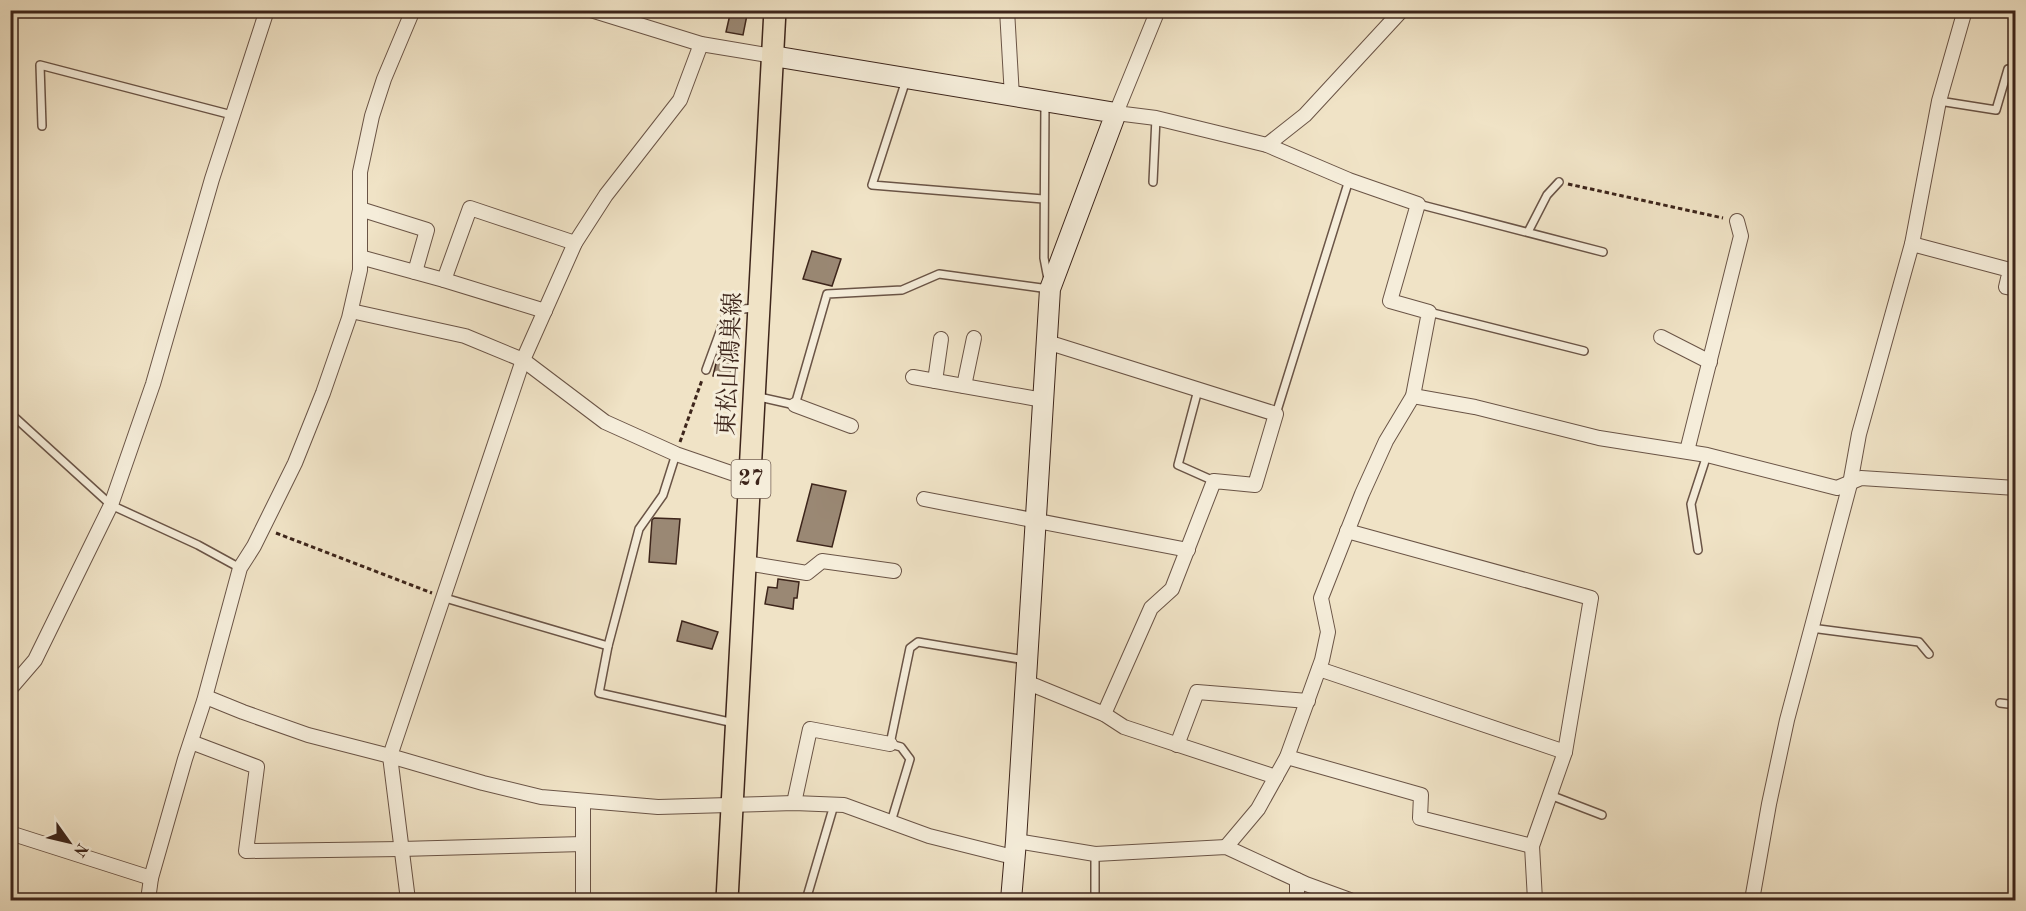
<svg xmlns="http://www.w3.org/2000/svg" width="2026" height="911" viewBox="0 0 2026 911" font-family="'Old Standard TT','Noto Serif JP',serif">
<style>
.building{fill:#9a8874;stroke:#3d251b;stroke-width:1.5}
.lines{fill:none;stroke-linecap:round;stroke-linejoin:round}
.lane-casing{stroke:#6a5446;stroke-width:10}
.street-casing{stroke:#6a5446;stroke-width:16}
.secondary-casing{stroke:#3d251b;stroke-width:22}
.primary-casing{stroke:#3d251b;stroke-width:24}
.path{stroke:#3d251b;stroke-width:3;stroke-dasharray:4.5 3;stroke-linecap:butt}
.lane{stroke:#f5edda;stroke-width:7}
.street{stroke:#f5edda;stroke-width:14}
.secondary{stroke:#f5edda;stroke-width:20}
.primary{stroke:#f0e3c6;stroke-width:21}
.labels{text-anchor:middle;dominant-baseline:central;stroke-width:6;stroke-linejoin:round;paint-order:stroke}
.shield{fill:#f5edda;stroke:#746154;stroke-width:1.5}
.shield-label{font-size:22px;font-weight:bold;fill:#3d251b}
.street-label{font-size:24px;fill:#3d251b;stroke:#f5edda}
</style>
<rect width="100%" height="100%" fill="#f0e3c6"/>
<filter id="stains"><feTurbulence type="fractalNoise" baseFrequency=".00333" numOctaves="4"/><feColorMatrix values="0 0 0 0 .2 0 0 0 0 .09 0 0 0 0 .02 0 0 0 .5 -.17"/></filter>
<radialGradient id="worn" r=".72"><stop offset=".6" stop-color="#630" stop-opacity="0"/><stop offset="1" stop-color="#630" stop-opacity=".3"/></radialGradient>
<g class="building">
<path d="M731 10H748L743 35 726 32Z"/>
<path d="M812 251 841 259 832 286 803 279Z"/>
<path d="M718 355 734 360 728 379 713 376Z"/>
<path d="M812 484 846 491 832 547 797 541Z"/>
<path d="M654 518 680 519 676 564 649 562 652 520Z"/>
<path d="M778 579 799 582 797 598H794L793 609 765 604 768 587 777 588Z"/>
<path d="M682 621 718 632 712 649 677 641Z"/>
</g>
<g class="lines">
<defs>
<g id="lane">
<path d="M634 24 638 10"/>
<path d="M906 80 872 185 1043 199"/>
<path d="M1939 101 1996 110 2008 69 2016 70"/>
<path d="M1045 102 1044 258 1048 279"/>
<path d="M42 126 40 65 232 115"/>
<path d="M1153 182 1156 118"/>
<path d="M1418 204 1603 252"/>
<path d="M1528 232 1547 195 1559 182"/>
<path d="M1429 312 1584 351"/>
<path d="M706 370 728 310 757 308"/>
<path d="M1198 390 1178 465 1214 481"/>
<path d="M755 396 795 405 827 294 902 290 939 274 1049 289"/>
<path d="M10 413 111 505 198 545 240 568"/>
<path d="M1276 414 1349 180"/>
<path d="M1698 550 1691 504 1707 455"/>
<path d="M445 598 608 646 599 693 734 723"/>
<path d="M1811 628 1919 642 1929 654"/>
<path d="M608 646 639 529 663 495 676 454"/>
<path d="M2000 703 2016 705"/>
<path d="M1550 795 1602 815"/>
<path d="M891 822 910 759 901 747 890 744 910 648 918 642 1025 660"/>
<path d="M806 900 834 805"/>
<path d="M1095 900V854"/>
<path d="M1936 900H1979"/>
</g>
<g id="street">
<path d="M591 10 701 44 773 56"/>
<path d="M1007 10 1012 97"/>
<path d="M1158 10 1116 113 1156 118 1267 145 1349 180 1418 204 1390 301 1429 312 1413 396 1386 441 1362 494 1321 598 1328 632 1322 660 1287 757 1258 809 1226 847"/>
<path d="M1267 145 1305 115 1402 10"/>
<path d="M360 209 427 230 415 272"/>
<path d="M1912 244 2010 270 2006 287 2016 289"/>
<path d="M360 257 444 280 545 311"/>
<path d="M444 280 470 208 575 243"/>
<path d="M351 311 465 336 523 360 605 422 676 454 740 476 751 477"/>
<path d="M1661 337 1710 362"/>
<path d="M1047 342 1276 414 1255 485 1214 481 1172 589 1151 608 1104 714"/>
<path d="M913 377 1043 400"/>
<path d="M935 381 941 339"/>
<path d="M964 386 974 338"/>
<path d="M1413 396 1475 407 1599 438 1707 455 1837 488 1861 478 2016 488"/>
<path d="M795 405 851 426"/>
<path d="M1687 451 1741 236 1737 221"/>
<path d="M924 499 1188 550"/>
<path d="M1347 531 1591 598 1565 752"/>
<path d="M746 563 807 573 822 561 894 571"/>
<path d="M1319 669 1565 752 1532 846 1535 900"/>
<path d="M1026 682 1104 714 1124 727 1276 777"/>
<path d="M10 689 35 660 111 505 153 384 212 179 267 10"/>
<path d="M206 697 243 712 308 735 390 756 483 783 541 797 658 807 794 803 844 805 929 836 1013 857"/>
<path d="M191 742 257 767 246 851 401 849 583 844"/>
<path d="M1177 745 1197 692 1308 701"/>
<path d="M1287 757 1421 795 1420 818 1532 846"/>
<path d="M583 801V900"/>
<path d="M794 803 810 729 890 744"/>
<path d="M10 833 151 878"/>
<path d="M1016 841 1095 854 1226 847 1306 884 1350 900"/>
<path d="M148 900 151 878 185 759 204 701 240 568 254 546 295 463 323 393 349 318 360 270V172L372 116 384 79 413 10"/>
<path d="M408 900 390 756 523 360 575 243 606 195 680 100 701 44"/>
<path d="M1297 900V880"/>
<path d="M1752 900 1769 804 1787 720 1850 484 1859 434 1912 244 1939 101 1965 10"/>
</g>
<path id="secondary" d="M773 56 1116 113 1050 289 1016 841 1011 900"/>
<path id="primary" d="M727 900 775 10"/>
</defs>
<use href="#lane" class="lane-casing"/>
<use href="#street" class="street-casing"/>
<use href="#secondary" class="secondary-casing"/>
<use href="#primary" class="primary-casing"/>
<g class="path">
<path d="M1568 184 1723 218"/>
<path d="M680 442 702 380"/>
<path d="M276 533 432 593"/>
</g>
<use href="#lane" class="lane"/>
<use href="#street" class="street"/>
<use href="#secondary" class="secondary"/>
<use href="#primary" class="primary"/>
</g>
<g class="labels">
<rect class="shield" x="731.5" y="460" width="39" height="38" rx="4.5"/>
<g class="shield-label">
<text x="751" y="479">27</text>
</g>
<g class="street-label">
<text transform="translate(731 364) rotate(-87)">東松山鴻巣線</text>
</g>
</g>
<rect width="2026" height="911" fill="none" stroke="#f0e3c6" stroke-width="36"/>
<rect x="12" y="12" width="2002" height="887" fill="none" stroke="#3d251b" stroke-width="3"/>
<rect x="18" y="18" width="1990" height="875" fill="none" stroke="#3d251b" stroke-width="1.5"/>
<g transform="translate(69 842) rotate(124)" stroke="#f5edda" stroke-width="4.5" paint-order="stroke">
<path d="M0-4.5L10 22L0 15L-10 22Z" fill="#3d251b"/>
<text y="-9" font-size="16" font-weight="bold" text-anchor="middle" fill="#3d251b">N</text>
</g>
<rect width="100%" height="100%" filter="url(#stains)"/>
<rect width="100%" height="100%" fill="url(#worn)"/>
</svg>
